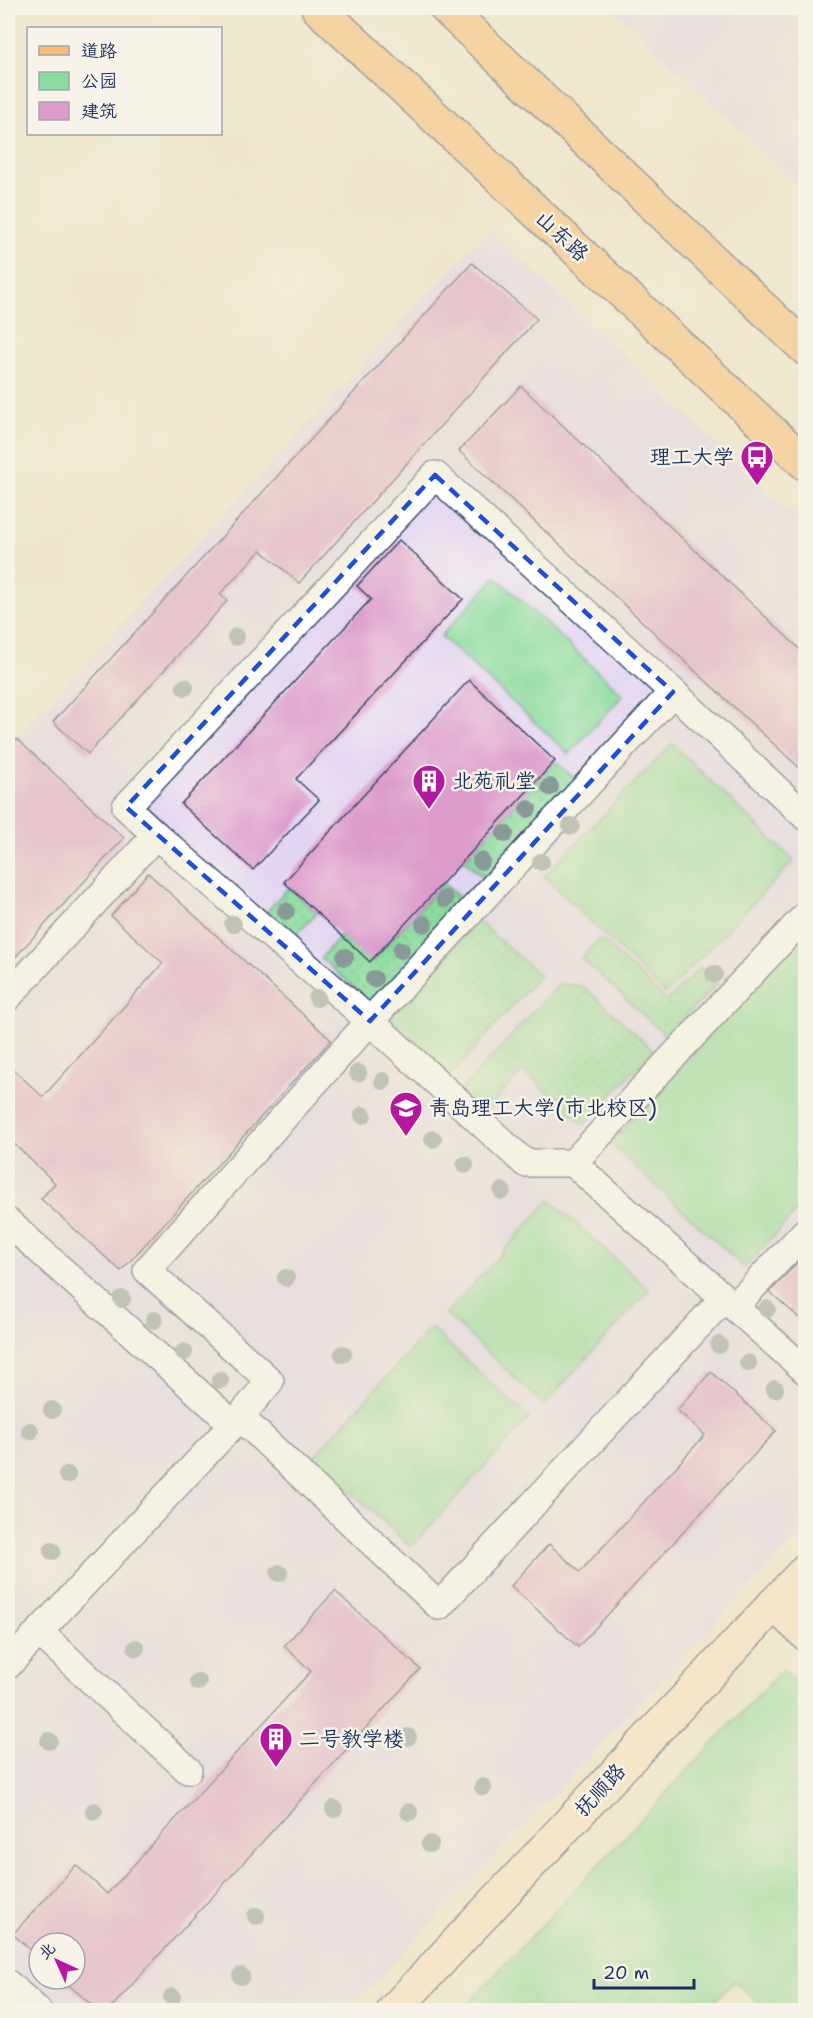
<svg xmlns="http://www.w3.org/2000/svg" width="813" height="2018" viewBox="0 0 813 2018" font-family="'Shantell Sans','LXGW WenKai TC',sans-serif">
<style>
.built{fill:#e2d4f3;fill-rule:evenodd}
.grass{fill:url(#grass-dots);stroke:#52867e;stroke-width:1.5}
.park{fill:#8adc9d;stroke:#52867e;stroke-width:1.5}
.building{fill:#dd9bcc}
.lines{fill:none;stroke-linecap:round;stroke-linejoin:round}
.street-casing{stroke:#3b4b6e;stroke-width:30}
.secondary-casing{stroke:#3b4b6e;stroke-width:36}
.primary-casing{stroke:#3b4b6e;stroke-width:36}
.street{stroke:#fff;stroke-width:27}
.secondary{stroke:#ffe4c6;stroke-width:33}
.primary{stroke:#febb71;stroke-width:33}
.tree{fill:#899998}
.marked{fill:none;stroke:#1d4ed8;stroke-width:4.5;stroke-dasharray:12 8;stroke-linejoin:round}
.labels{text-anchor:middle;dominant-baseline:central;stroke-width:5;stroke-linejoin:round;paint-order:stroke}
.street-label{font-size:21px;fill:#1b2f5e;stroke:#f7f3e8}
.poi-label{font-size:21px;fill:#1b2f5e;stroke:#f7f3e8;text-anchor:start}
</style>
<defs>
<pattern id="grass-dots" width="8" height="8" patternUnits="userSpaceOnUse" patternTransform="scale(1.5)"><rect width="8" height="8" fill="#8adc9d"/><path d="M2 2h.1M6 6h.1" fill="none" stroke="#76bd8a" stroke-width="1.8" stroke-linecap="round"/></pattern>
</defs>
<rect width="100%" height="100%" fill="#f7f3e8"/>
<filter id="ink" filterUnits="userSpaceOnUse"><feTurbulence type="fractalNoise" baseFrequency=".0167" numOctaves="2"/><feDisplacementMap in="SourceGraphic" scale="12" xChannelSelector="R" yChannelSelector="G"/><feConvolveMatrix kernelMatrix="1 2 1 2 8 2 1 2 1" color-interpolation-filters="sRGB"/></filter>
<filter id="wash" filterUnits="userSpaceOnUse"><feTurbulence type="fractalNoise" baseFrequency=".008" numOctaves="4" result="noise"/><feDisplacementMap in="SourceGraphic" scale="24" xChannelSelector="R" yChannelSelector="G"/><feGaussianBlur stdDeviation="1.35" result="paint"/><feColorMatrix in="noise" values="0 0 0 0 0 0 0 0 0 0 0 0 0 0 0 0 0 1.4 0 .05"/><feComposite in="paint" operator="in"/></filter>
<g filter="url(#wash)">
<rect width="100%" height="100%" fill="#eee7cc"/>
<g class="built">
<path d="M611 8H805V191Z"/>
<path d="M489 229 805 526V1529L349 2010H8V746ZM39 1943H75V1979H39Z"/>
</g>
<g class="grass">
<path d="M555 761 576 780 485 879 464 860Z"/>
<path d="M443 883 464 902 372 1004 321 958 341 935 371 962Z"/>
<path d="M289 887 317 913 294 937 266 912Z"/>
<path d="M477 920 540 975 445 1082 382 1025Z"/>
<path d="M600 938 667 1001 700 967 717 984 667 1037 581 958Z"/>
<path d="M559 984 583 986 653 1050 584 1125 523 1071 482 1115 457 1094Z"/>
</g>
<g class="park">
<path d="M496 577 623 695 569 754 441 636Z"/>
<path d="M672 744 794 861 665 994 544 876Z"/>
<path d="M805 932V1202L745 1268 610 1143Z"/>
<path d="M550 1200 649 1290 544 1405 446 1314Z"/>
<path d="M431 1328 529 1418 411 1547 313 1457Z"/>
<path d="M783 1669 805 1690V2010H766L734 1981 706 2010H462Z"/>
</g>
<g id="blocks">
<g class="building">
<path d="M472 263 537 319 299 583 261 550 220 594 227 601 88 754 53 722Z"/>
<path d="M521 386 806 655V774L459 451Z"/>
<path d="M399 540 463 599 296 779 319 800 253 870 181 804 371 599 357 586Z"/>
<path d="M469 680 555 761 370 962 284 882Z"/>
<path d="M17 739 124 838 8 965V749Z"/>
<path d="M148 873 331 1040 121 1271 41 1199 55 1183 8 1138V1065L43 1097 163 963 111 916Z"/>
<path d="M806 1253V1324L770 1292Z"/>
<path d="M711 1372 776 1431 578 1647 511 1586 549 1544 580 1572 705 1435 677 1410Z"/>
<path d="M335 1591 420 1669 109 2010H97L62 1979H75V1943H39V1958L13 1934 76 1865 107 1894 311 1671 284 1646Z"/>
</g>
</g>
</g>
<g filter="url(#ink)">
<use href="#blocks" fill-opacity="0" stroke="#3b4b6e" stroke-width="1.5"/>
<g class="lines">
<defs>
<g id="street">
<path d="M806 817 673 692 370 1021 525 1163H573L806 1371"/>
<path d="M156 835 370 1021 147 1270 270 1381 240 1417 439 1606 724 1298"/>
<path d="M8 997 156 835 126 807 435 475 673 692"/>
<path d="M573 1163 806 915"/>
<path d="M8 1222 233 1424"/>
<path d="M734 1307 806 1231"/>
<path d="M39 1632 188 1770"/>
<path d="M8 1665 240 1417"/>
<path d="M8 1984 37 2010"/>
</g>
<g id="secondary">
<path d="M774 1604 806 1634"/>
<path d="M394 2010 806 1570"/>
</g>
<g id="primary">
<path d="M318 8 806 464"/>
<path d="M446 8 806 349"/>
</g>
</defs>
<use href="#street" class="street-casing"/>
<use href="#secondary" class="secondary-casing"/>
<use href="#primary" class="primary-casing"/>
<use href="#street" class="street"/>
<use href="#secondary" class="secondary"/>
<use href="#primary" class="primary"/>
</g>
<g class="tree">
<circle cx="236" cy="637" r="9"/>
<circle cx="185" cy="687" r="9"/>
<circle cx="550" cy="787" r="9"/>
<circle cx="528" cy="809" r="9"/>
<circle cx="571" cy="826" r="9"/>
<circle cx="505" cy="834" r="9"/>
<circle cx="481" cy="861" r="9"/>
<circle cx="541" cy="862" r="9"/>
<circle cx="445" cy="899" r="9"/>
<circle cx="286" cy="911" r="9"/>
<circle cx="233" cy="924" r="9"/>
<circle cx="424" cy="924" r="9"/>
<circle cx="401" cy="950" r="9"/>
<circle cx="345" cy="957" r="9"/>
<circle cx="714" cy="974" r="9"/>
<circle cx="374" cy="979" r="9"/>
<circle cx="317" cy="998" r="9"/>
<circle cx="358" cy="1073" r="9"/>
<circle cx="383" cy="1081" r="9"/>
<circle cx="363" cy="1115" r="9"/>
<circle cx="433" cy="1139" r="9"/>
<circle cx="465" cy="1165" r="9"/>
<circle cx="502" cy="1191" r="9"/>
<circle cx="286" cy="1278" r="9"/>
<circle cx="122" cy="1299" r="9"/>
<circle cx="767" cy="1309" r="9"/>
<circle cx="154" cy="1320" r="9"/>
<circle cx="719" cy="1345" r="9"/>
<circle cx="184" cy="1352" r="9"/>
<circle cx="343" cy="1354" r="9"/>
<circle cx="748" cy="1363" r="9"/>
<circle cx="220" cy="1380" r="9"/>
<circle cx="775" cy="1389" r="9"/>
<circle cx="52" cy="1410" r="9"/>
<circle cx="30" cy="1431" r="9"/>
<circle cx="67" cy="1475" r="9"/>
<circle cx="52" cy="1551" r="9"/>
<circle cx="279" cy="1573" r="9"/>
<circle cx="136" cy="1648" r="9"/>
<circle cx="198" cy="1682" r="9"/>
<circle cx="408" cy="1737" r="9"/>
<circle cx="49" cy="1741" r="9"/>
<circle cx="483" cy="1787" r="9"/>
<circle cx="334" cy="1809" r="9"/>
<circle cx="94" cy="1811" r="9"/>
<circle cx="409" cy="1812" r="9"/>
<circle cx="430" cy="1844" r="9"/>
<circle cx="256" cy="1916" r="9"/>
<circle cx="241" cy="1976" r="9"/>
<circle cx="172" cy="1997" r="9"/>
</g>
</g>
<path d="M0 0H813V2018H0ZM435 475 673 692 370 1021 126 807Z" fill="#eee7cc" fill-opacity=".55" fill-rule="evenodd"/>
<path class="marked" d="M435 475 673 692 370 1021 126 807Z"/>
<defs>
<symbol id="bus-pin" viewBox="-11 -11 22 30"><path d="M0 17L-7.5 6A9.5 9.5 0 1 1 7.5 6Z" fill="#b5179e" stroke="#f7f3e8"/><path d="M-5-6H5V4H4V6H2V4H-2V6H-4V4H-5ZM-3.5-4V0h7V-4ZM-3.5 1.2v1.5H-2V1.2ZM2 1.2v1.5H3.5V1.2Z" fill="#fff"/></symbol>
<symbol id="building-pin" viewBox="-11 -11 22 30"><path d="M0 17L-7.5 6A9.5 9.5 0 1 1 7.5 6Z" fill="#b5179e" stroke="#f7f3e8"/><path d="M-4-6H4V6H1V3H-1V6H-4ZM-2.5-4.3h1.7v1.8h-1.7ZM.8-4.3h1.7v1.8H.8ZM-2.5-1h1.7V.8h-1.7ZM.8-1h1.7V.8H.8Z" fill="#fff"/></symbol>
<symbol id="university-pin" viewBox="-11 -11 22 30"><path d="M0 17L-7.5 6A9.5 9.5 0 1 1 7.5 6Z" fill="#b5179e" stroke="#f7f3e8"/><path d="M0-5L7-2L0 1L-7-2ZM-4 1L0 2.5L4 1V4Q0 6-4 4Z" fill="#fff"/></symbol>
</defs>
<g fill-rule="evenodd">
<use href="#bus-pin" x="738" y="438" width="38" height="52"/>
<use href="#building-pin" x="410" y="762" width="38" height="52"/>
<use href="#university-pin" x="387" y="1089" width="38" height="52"/>
<use href="#building-pin" x="257" y="1720" width="38" height="52"/>
</g>
<g class="labels">
<g class="street-label">
<text transform="translate(562 236) rotate(43)">山东路</text>
<text transform="translate(600 1790) rotate(-47)">抚顺路</text>
</g>
<g class="poi-label">
<text x="734" y="457" text-anchor="end">理工大学</text>
<text x="452" y="781">北苑礼堂</text>
<text x="429" y="1108">青岛理工大学(市北校区)</text>
<text x="299" y="1739">二号教学楼</text>
</g>
</g>
<rect width="813" height="2018" fill="none" stroke="#f7f3e8" stroke-width="30"/>
<rect x="27" y="27" width="195" height="108" fill="#f7f3e8" stroke="#9fa5b1" stroke-width="1.5"/>
<rect x="39" y="46" width="30" height="9" fill="#febb71" stroke="#9fa5b1" stroke-width="1.5"/>
<text x="81" y="57" font-size="18" fill="#1b2f5e">道路</text>
<rect x="39" y="72" width="30" height="18" fill="#8adc9d" stroke="#9fa5b1" stroke-width="1.5"/>
<text x="81" y="87" font-size="18" fill="#1b2f5e">公园</text>
<rect x="39" y="102" width="30" height="18" fill="#dd9bcc" stroke="#9fa5b1" stroke-width="1.5"/>
<text x="81" y="117" font-size="18" fill="#1b2f5e">建筑</text>
<g transform="translate(57 1961) rotate(315)"><circle r="28" fill="#f7f3e8" stroke="#9fa5b1" stroke-width="1.5"/>
<path d="M0-4.5L10 22L0 15L-10 22Z" fill="#b5179e"/>
<text y="-9" font-size="16" font-weight="bold" text-anchor="middle" fill="#1b2f5e">北</text>
</g>
<path d="M594 1979v9h100v-9" fill="none" stroke="#1b2f5e" stroke-width="3"/>
<text x="603" y="1979" font-size="18" fill="#1b2f5e" stroke="#f7f3e8" stroke-width="4.5" paint-order="stroke">20 m</text>
</svg>
